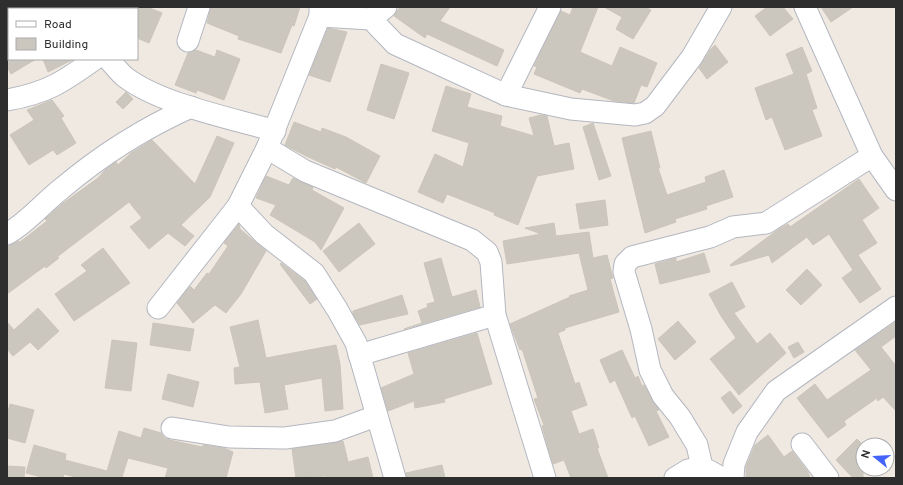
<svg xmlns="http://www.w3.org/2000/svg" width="903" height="485" viewBox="0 0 903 485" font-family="Overpass,sans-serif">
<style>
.building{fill:#cbc7bf;stroke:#cbc5ba}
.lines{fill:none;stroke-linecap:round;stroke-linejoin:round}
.minor-casing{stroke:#b4b7c1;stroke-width:23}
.minor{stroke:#fff;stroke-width:21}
</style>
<rect width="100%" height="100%" fill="#efe9e1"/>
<g class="building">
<path d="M137 7H147L162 13 149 43 137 38Z"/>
<path d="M211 7H300L294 26 292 25 281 53 238 39 239 36 207 23Z"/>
<path d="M400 7H450L440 21 504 50 497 66 427 34 425 38 394 16Z"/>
<path d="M573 7H598L580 52 612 66 620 47 657 63 647 87 641 85 634 103 614 101 582 89 580 93 534 74 537 67 534 66 561 11 570 15Z"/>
<path d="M604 7H645L651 10 633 39 616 29 622 17Z"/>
<path d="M767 7H783L793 19 770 36 755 16Z"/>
<path d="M821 7H853L831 22Z"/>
<path d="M328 28 347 32 330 82 309 75Z"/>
<path d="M715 45 728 62 707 79 699 68 711 49Z"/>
<path d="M802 47 812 71 806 74 817 108 812 110 822 136 785 150 772 117 766 120 755 88 794 74 786 54Z"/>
<path d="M196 50 215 57 217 50 240 59 224 100 197 90 196 93 175 85 188 53Z"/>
<path d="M7 59H36L11 74 7 67Z"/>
<path d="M43 59H74L48 72Z"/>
<path d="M381 64 409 73 394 119 367 110Z"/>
<path d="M446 86 471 94 467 107 502 116 500 126 534 136 529 118 541 115 547 116 554 146 569 143 574 169 537 176 518 225 494 215 495 213 447 194 443 203 418 192 435 154 463 167 469 143 432 131Z"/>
<path d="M126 92 133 99 123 109 116 102Z"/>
<path d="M52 100 64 116 61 118 76 143 57 155 53 150 29 165 10 135 34 120 27 110Z"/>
<path d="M294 122 321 132 322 128 346 137 380 156 366 183 336 167 335 169 306 156 285 145Z"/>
<path d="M593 123 611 176 599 180 583 127Z"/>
<path d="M651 131 660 168H658L667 195 706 182 705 177 724 170 733 197 706 206 707 209 675 219 676 222 645 233 622 138Z"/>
<path d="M217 136 234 143 210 197 181 225 194 236 185 246 168 233 149 249 130 227 142 218 129 202 57 257 59 258 46 268 45 266 7 294V247L19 241 20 242 47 221 45 219 62 204 98 178 106 169 116 162 118 165 131 153 152 140 195 184Z"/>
<path d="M266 176 289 185 293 178 313 187 312 190 344 208 321 250 315 242 270 215 276 205 256 198Z"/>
<path d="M859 179 879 208 862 220 877 243 858 255 881 289 860 303 842 278 853 270 829 234 813 245 807 237 772 263 769 255 731 266 730 265 779 229 788 224 790 227Z"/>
<path d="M605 200 608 225 580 229 576 204Z"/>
<path d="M359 223 375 244 339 272 323 251Z"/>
<path d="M554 223 556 236 589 232 593 258 607 255 613 278 610 279 619 312 565 328V330L558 333 575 384 579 382 587 405 571 411 579 434 593 429 599 448H597L608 478H571L564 460 553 464 542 426 544 425 534 399 538 398 522 349 520 350 510 324 570 297 569 296 588 290 579 253 507 264 503 241 541 234 525 228Z"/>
<path d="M239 224 240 229 266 251 241 294 226 313 215 305 193 323 177 303 190 286 194 290 207 273 209 274 228 246 224 243Z"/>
<path d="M103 248 130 283 74 321 55 294 87 271 81 265Z"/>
<path d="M704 253 710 272 660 284 655 264 676 258V262Z"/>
<path d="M441 258 452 297 476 290 480 307 404 329 422 323 418 311 428 307 427 304 435 302 424 263Z"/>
<path d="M281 263 305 281 317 299 310 304 280 264Z"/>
<path d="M807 269 822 285 801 305 786 290Z"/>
<path d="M732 282 745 307 734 313 757 344 770 333 786 353 739 395 710 359 736 338 721 316 709 294Z"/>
<path d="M402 295 408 314 360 325 353 314V311Z"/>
<path d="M38 308 59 331 38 350 30 342 13 356 7 349V322L14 330Z"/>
<path d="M258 320 266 358 336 345 340 364 343 409 325 411 322 378 284 385 288 409 265 413 260 382 235 384 234 368 240 367 230 327Z"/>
<path d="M678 321 696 342 675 360 658 339Z"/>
<path d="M896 322V336L881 347 896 366V411L883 397 878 401 877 398 844 421 846 425 828 438 797 398 815 384 827 400 871 370 855 350Z"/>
<path d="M153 323 194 329 190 351 150 345Z"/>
<path d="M477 333 492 384 444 399 445 402 415 408 414 401 388 411 381 388 414 374 408 353Z"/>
<path d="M112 340 137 343 131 391 105 388Z"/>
<path d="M798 342 804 352 794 358 788 347Z"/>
<path d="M622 350 635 378 638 376 642 386 644 385 659 410 656 411 669 437 649 446 635 416 632 418 615 380 610 383 600 360Z"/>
<path d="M168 374 199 382 193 407 162 399Z"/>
<path d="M730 391 742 406 733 414 721 398Z"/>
<path d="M10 404 34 410 25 443 7 438V415Z"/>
<path d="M144 428 161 433 164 438 170 440 202 447 203 445 224 448 233 452 226 478H165L168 468 128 458 122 477 118 476V478H79L64 474 63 478H45L26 473 34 445 66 454 65 460 107 471 119 431 141 438Z"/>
<path d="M768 435 784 457 792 451 808 472 810 478H746V467L755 445Z"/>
<path d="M857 439 863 445V478H853L836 460Z"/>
<path d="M343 441 348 462 368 457 373 478H326V476L296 478 292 449Z"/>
<path d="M442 465 445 478H407L406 473Z"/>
<path d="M7 466 25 467 24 478H7Z"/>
</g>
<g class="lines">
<defs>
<g id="minor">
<path d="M70 7 71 9"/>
<path d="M805 7 872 156 896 190"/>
<path d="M320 16 371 19 395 44 506 95 571 109 635 115 645 113 655 106 692 57 721 7"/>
<path d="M371 19 386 7"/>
<path d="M188 41 199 7"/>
<path d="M108 59C114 65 119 72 125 77 160 104 231 118 275 131"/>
<path d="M506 95 550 7"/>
<path d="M7 100C47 93 63 82 95 59"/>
<path d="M267 148 305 171 472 240 487 252 491 262 495 315 545 478"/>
<path d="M238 206 264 234 314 273 337 309 356 343 395 478"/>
<path d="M7 234C28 222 42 204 61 189 100 156 144 128 191 107"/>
<path d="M158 308 238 206 267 148 320 16V7"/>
<path d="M359 355 495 315"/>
<path d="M172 428 229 437 285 438 335 431 376 416"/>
<path d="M802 444 828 478"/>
<path d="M675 478 688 470 702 467"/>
<path d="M722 478 702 467 697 445 680 417 663 396 650 370 641 329 624 272 625 264 632 257 710 237 733 227 766 223 872 156"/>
<path d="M733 478 734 464 747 432 776 391 896 307"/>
</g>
</defs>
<use href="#minor" class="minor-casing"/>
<use href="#minor" class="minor"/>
</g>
<rect width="903" height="485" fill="none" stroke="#2e2e2e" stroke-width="16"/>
<rect x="8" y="8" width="130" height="52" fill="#ffffff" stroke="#ababab"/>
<rect x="16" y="21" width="20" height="6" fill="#ffffff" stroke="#ababab"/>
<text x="44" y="28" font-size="12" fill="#2e2e2e">Road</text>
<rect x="16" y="38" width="20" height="12" fill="#cbc7bf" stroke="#ababab"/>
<text x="44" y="48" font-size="12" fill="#2e2e2e">Building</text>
<g transform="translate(875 457) rotate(288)"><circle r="19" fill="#ffffff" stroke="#ababab"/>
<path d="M0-3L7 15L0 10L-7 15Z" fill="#4264fb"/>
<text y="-6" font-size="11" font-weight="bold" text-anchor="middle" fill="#2e2e2e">N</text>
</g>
</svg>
